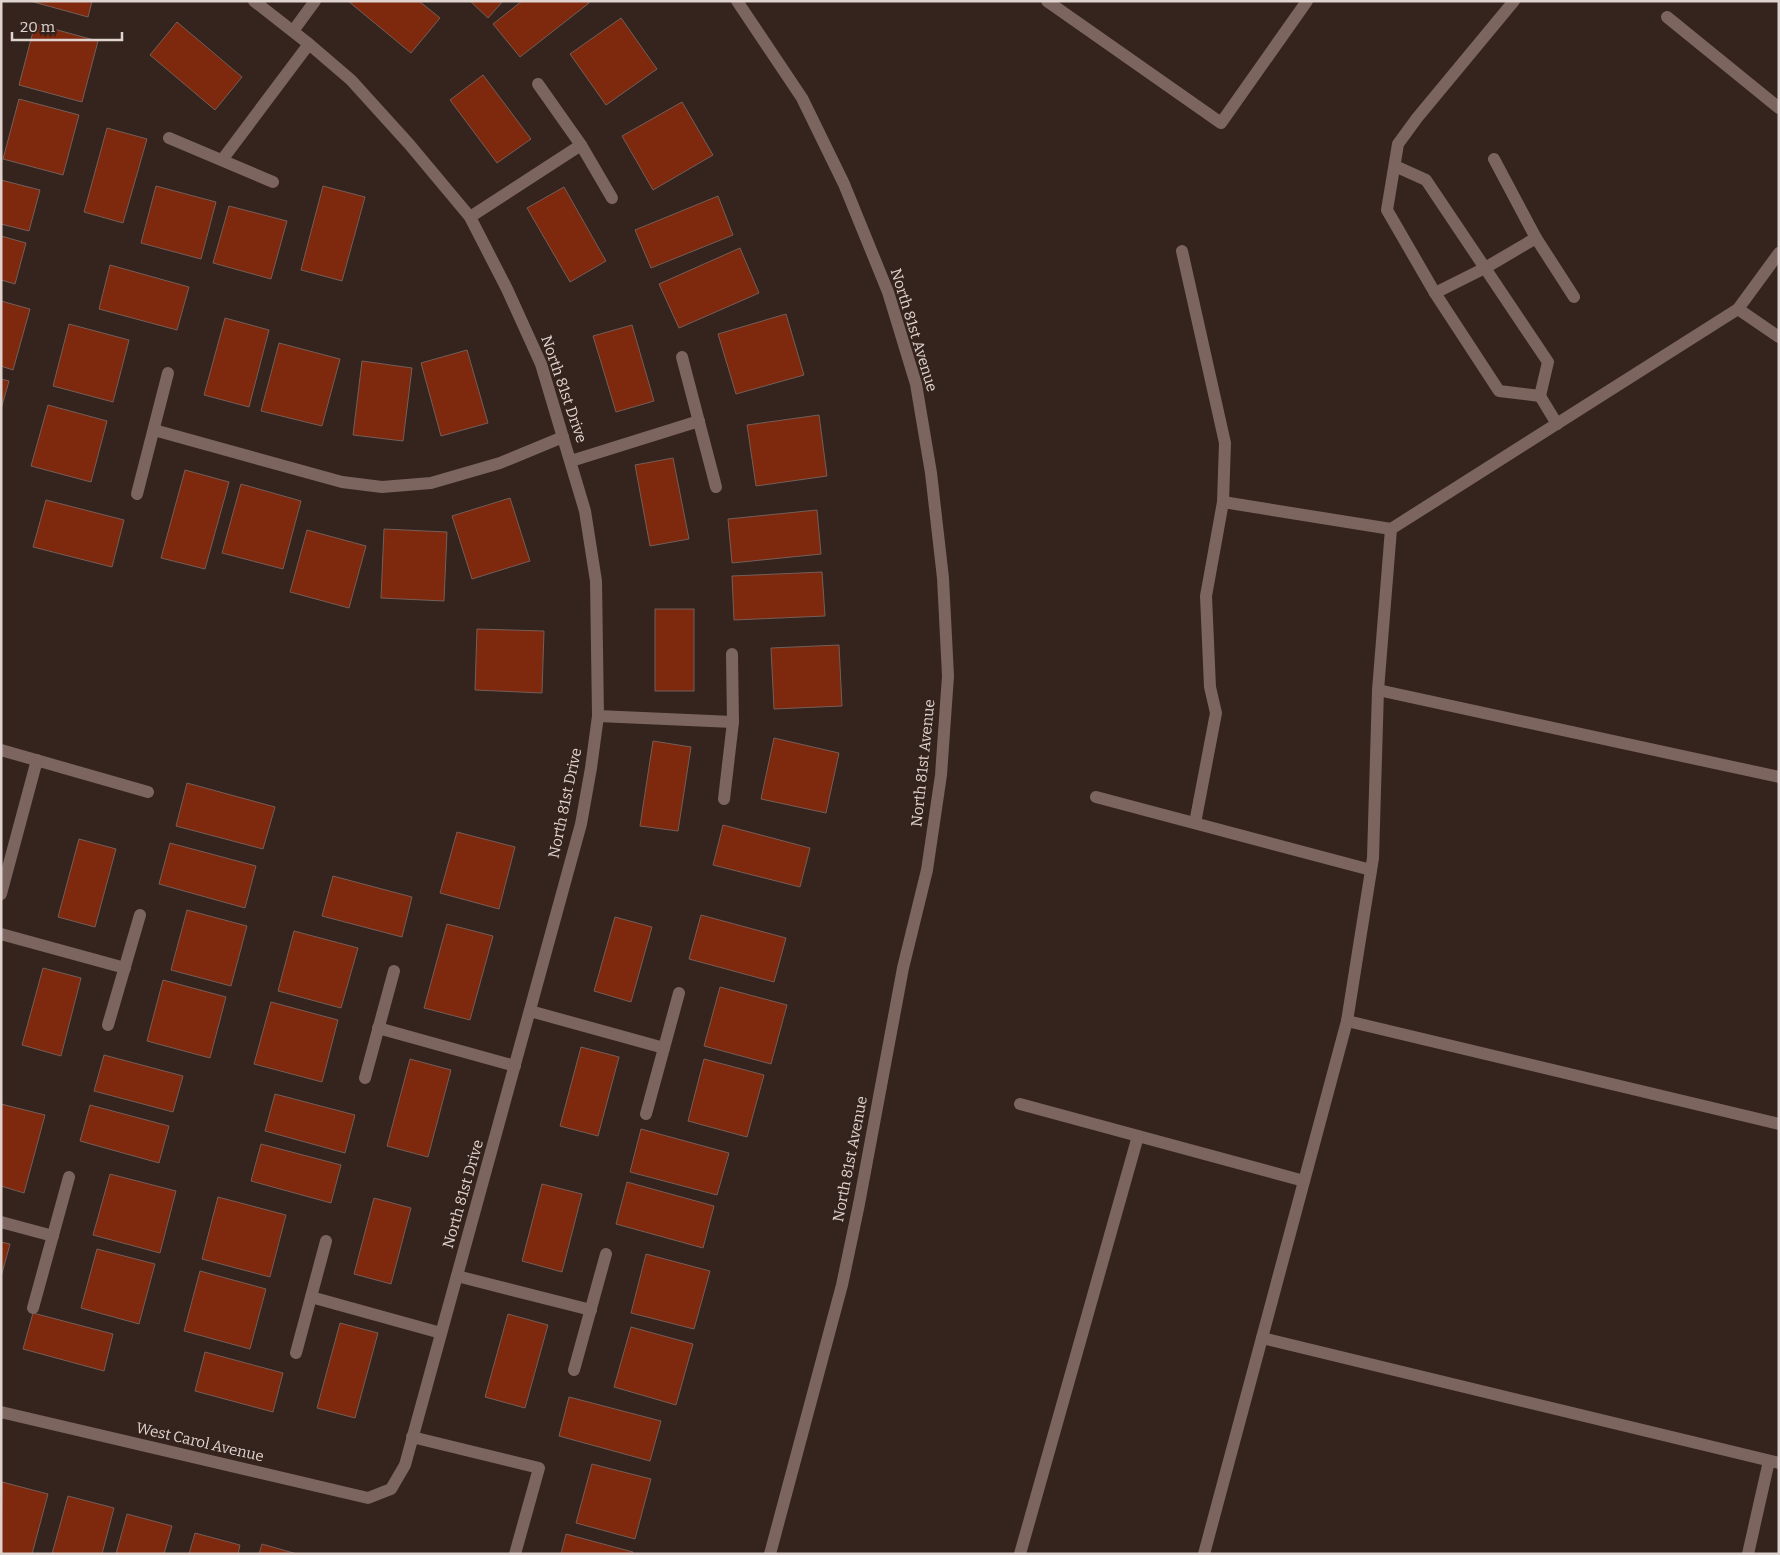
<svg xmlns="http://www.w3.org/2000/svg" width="1780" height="1555" viewBox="0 0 1780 1555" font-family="Bitter,serif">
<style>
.building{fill:#7e290d;stroke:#745e58}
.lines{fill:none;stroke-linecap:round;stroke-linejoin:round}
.minor{stroke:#7b655e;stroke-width:12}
.labels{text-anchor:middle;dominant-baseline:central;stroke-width:4;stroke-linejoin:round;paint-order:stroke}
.street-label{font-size:15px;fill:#e0d4d0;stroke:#35231d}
</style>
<rect width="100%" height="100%" fill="#35231d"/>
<g class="building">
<path d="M30 1H92L88 17Z"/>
<path d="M348 1H419L440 18 411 53Z"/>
<path d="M470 1H503L488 18Z"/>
<path d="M522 1H588L589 3 520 57 493 24Z"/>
<path d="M621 18 657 69 606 105 570 54Z"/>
<path d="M177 22 242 77 215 110 150 55Z"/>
<path d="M35 24 98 41 82 102 19 85Z"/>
<path d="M483 75 531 139 497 163 450 100Z"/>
<path d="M19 99 79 115 63 175 3 159Z"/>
<path d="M682 102 713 155 653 190 622 136Z"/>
<path d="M107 128 147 139 123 223 84 212Z"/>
<path d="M1 180 40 190 29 231 1 224Z"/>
<path d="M156 186 216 202 201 259 141 243Z"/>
<path d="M323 186 365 197 342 281 301 270Z"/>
<path d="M564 187 606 261 570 282 527 208Z"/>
<path d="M718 196 733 235 651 268 635 230Z"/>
<path d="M229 206 287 221 271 279 213 263Z"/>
<path d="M1 236 26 243 15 284 1 280Z"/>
<path d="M740 248 759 293 679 328 659 284Z"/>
<path d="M110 265 189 287 177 330 99 309Z"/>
<path d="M1 301 30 309 13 370 1 366Z"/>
<path d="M786 314 804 375 736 394 718 334Z"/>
<path d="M225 318 269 330 249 407 204 395Z"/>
<path d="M69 324 129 340 113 402 53 386Z"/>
<path d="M632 325 654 401 616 412 593 336Z"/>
<path d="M279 343 340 359 322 426 261 411Z"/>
<path d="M467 350 488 423 441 436 421 363Z"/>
<path d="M362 361 412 368 403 441 353 435Z"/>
<path d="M1 379 9 381 1 409Z"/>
<path d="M48 405 107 421 91 482 31 466Z"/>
<path d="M819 415 827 476 756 486 747 425Z"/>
<path d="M673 458 689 539 650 546 635 465Z"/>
<path d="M185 470 229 482 205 569 161 558Z"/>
<path d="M241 484 301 501 283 569 222 553Z"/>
<path d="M510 498 530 561 472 579 452 516Z"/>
<path d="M46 500 124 520 112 567 33 547Z"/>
<path d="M817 510 821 554 732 563 728 519Z"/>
<path d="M384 529 447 532 444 601 381 598Z"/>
<path d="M307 530 366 546 349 608 290 592Z"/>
<path d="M822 572 825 616 734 620 732 576Z"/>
<rect x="655" y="609" width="39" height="82"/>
<path d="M477 629 544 631 542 693 475 690Z"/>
<path d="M839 645 842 706 774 709 771 648Z"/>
<path d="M774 738 839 753 826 813 761 799Z"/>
<path d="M653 741 691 747 678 831 640 826Z"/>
<path d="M187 783 275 807 263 849 176 826Z"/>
<path d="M723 825 810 848 800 887 713 865Z"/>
<path d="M457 832 515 847 499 909 440 893Z"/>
<path d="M79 839 116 849 95 927 58 917Z"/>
<path d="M170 843 256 866 245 908 159 884Z"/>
<path d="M333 876 412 897 402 937 322 916Z"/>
<path d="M187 910 247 926 231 986 171 970Z"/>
<path d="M701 915 786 938 774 982 689 959Z"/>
<path d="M615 917 652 927 631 1002 594 991Z"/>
<path d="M447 924 493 936 470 1020 424 1008Z"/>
<path d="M294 931 358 948 341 1008 278 991Z"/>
<path d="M43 968 81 978 61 1056 22 1045Z"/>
<path d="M163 980 226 997 210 1058 147 1041Z"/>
<path d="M720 987 787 1005 771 1064 704 1046Z"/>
<path d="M271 1002 338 1020 322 1082 254 1064Z"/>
<path d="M581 1047 619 1057 598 1136 560 1126Z"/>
<path d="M104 1055 183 1076 173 1112 94 1091Z"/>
<path d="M410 1059 451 1070 428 1157 387 1146Z"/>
<path d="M704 1059 764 1075 747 1137 688 1121Z"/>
<path d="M275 1094 355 1115 345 1153 265 1131Z"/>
<path d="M1 1104 45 1115 24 1193 1 1186Z"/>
<path d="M90 1105 169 1126 159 1163 80 1141Z"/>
<path d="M641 1129 729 1153 717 1195 630 1172Z"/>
<path d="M261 1144 341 1165 331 1203 251 1181Z"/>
<path d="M110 1174 176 1191 160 1253 93 1235Z"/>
<path d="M627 1182 714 1206 703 1248 616 1224Z"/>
<path d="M542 1184 582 1194 562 1272 522 1261Z"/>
<path d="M218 1197 286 1215 270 1277 202 1259Z"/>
<path d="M374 1198 411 1208 391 1284 354 1274Z"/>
<path d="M1 1242 10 1244 1 1277Z"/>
<path d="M97 1249 155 1264 139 1324 81 1308Z"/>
<path d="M646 1254 710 1271 694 1329 631 1313Z"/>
<path d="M200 1271 266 1289 250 1349 184 1331Z"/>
<path d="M33 1313 113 1334 104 1371 23 1349Z"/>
<path d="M508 1314 548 1325 525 1408 485 1397Z"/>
<path d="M340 1323 378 1333 355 1418 317 1408Z"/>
<path d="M631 1327 693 1344 676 1405 614 1387Z"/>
<path d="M205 1352 283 1373 273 1412 195 1391Z"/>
<path d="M569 1397 661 1421 650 1461 559 1436Z"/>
<path d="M592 1464 651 1479 635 1539 576 1523Z"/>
<path d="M2 1482 48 1494 32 1554H1Z"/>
<path d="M68 1496 114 1508 102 1554H52Z"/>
<path d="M127 1514 172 1526 164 1554H116Z"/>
<path d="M195 1533 240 1545 238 1554H189Z"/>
<path d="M566 1534 633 1552 632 1554H561Z"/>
<path d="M262 1544 297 1554H259Z"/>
</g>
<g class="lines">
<g class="minor">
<path d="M737 1 802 98 844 184 888 292 916 384 931 473 943 578 948 676 941 775 927 870 903 968 859 1204 842 1285 770 1554"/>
<path d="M1047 1 1221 123 1307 1"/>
<path d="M1667 17 1779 108"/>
<path d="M293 31 315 1"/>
<path d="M538 84 581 145 612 198"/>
<path d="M169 138 273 182"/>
<path d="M1494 159 1536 238 1574 297"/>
<path d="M222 160 309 44"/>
<path d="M1395 166 1426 180 1548 362 1540 396 1499 391 1435 293 1387 210 1398 144 1417 118 1514 1"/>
<path d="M470 217 581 145"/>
<path d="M1182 251 1225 443 1223 502 1206 596 1210 687 1216 713 1195 823"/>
<path d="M1435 293 1485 268 1536 238"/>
<path d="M1738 309 1779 253"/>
<path d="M682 357 716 487"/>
<path d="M1540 396 1557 424"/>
<path d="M154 430 342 482 382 487 431 483 500 463 563 437"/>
<path d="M571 461 699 421"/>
<path d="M137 494 168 373"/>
<path d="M1223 502 1391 529"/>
<path d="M1378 690 1779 777"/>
<path d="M598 716 733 722"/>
<path d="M1 750 148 792"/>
<path d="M1096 797 1371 870"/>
<path d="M724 799 733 722 732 654"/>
<path d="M1 894 37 760"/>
<path d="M1 934 125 968"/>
<path d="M530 1011 664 1048"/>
<path d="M1347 1021 1779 1124"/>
<path d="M108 1025 140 915"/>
<path d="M378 1028 515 1066"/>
<path d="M365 1078 394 971"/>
<path d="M1020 1104 1304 1181"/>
<path d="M646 1114 679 993"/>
<path d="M1 1222 53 1236"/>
<path d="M457 1276 591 1310"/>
<path d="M311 1297 441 1333"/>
<path d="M33 1308 69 1177"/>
<path d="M1262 1338 1779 1463"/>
<path d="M296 1353 326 1241"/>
<path d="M574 1370 606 1254"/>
<path d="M1 1412 368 1498 391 1489 405 1465 581 824 591 768 598 716 596 581 585 511 541 364 507 289 470 217 409 144 351 80 309 44 254 1"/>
<path d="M412 1437 539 1468 515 1554"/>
<path d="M1020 1554 1138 1136"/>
<path d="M1204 1554 1347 1021 1373 858 1378 690 1391 529 1738 309 1779 337"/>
<path d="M1748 1554 1769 1461"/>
</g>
</g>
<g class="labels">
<g class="street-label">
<text transform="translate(914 330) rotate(73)">North 81st Avenue</text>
<text transform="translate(564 389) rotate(71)">North 81st Drive</text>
<text transform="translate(923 763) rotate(-84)">North 81st Avenue</text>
<text transform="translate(565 803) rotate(-78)">North 81st Drive</text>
<text transform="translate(850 1159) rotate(-79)">North 81st Avenue</text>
<text transform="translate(463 1194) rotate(-74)">North 81st Drive</text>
<text transform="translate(200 1442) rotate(13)">West Carol Avenue</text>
</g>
</g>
<rect width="1780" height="1555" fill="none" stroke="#e0d4d0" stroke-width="5"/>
<path d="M12 32v8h110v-8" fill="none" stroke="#e0d4d0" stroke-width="2.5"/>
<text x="20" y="32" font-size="15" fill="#e0d4d0" stroke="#35231d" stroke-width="4" paint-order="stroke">20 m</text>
</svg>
